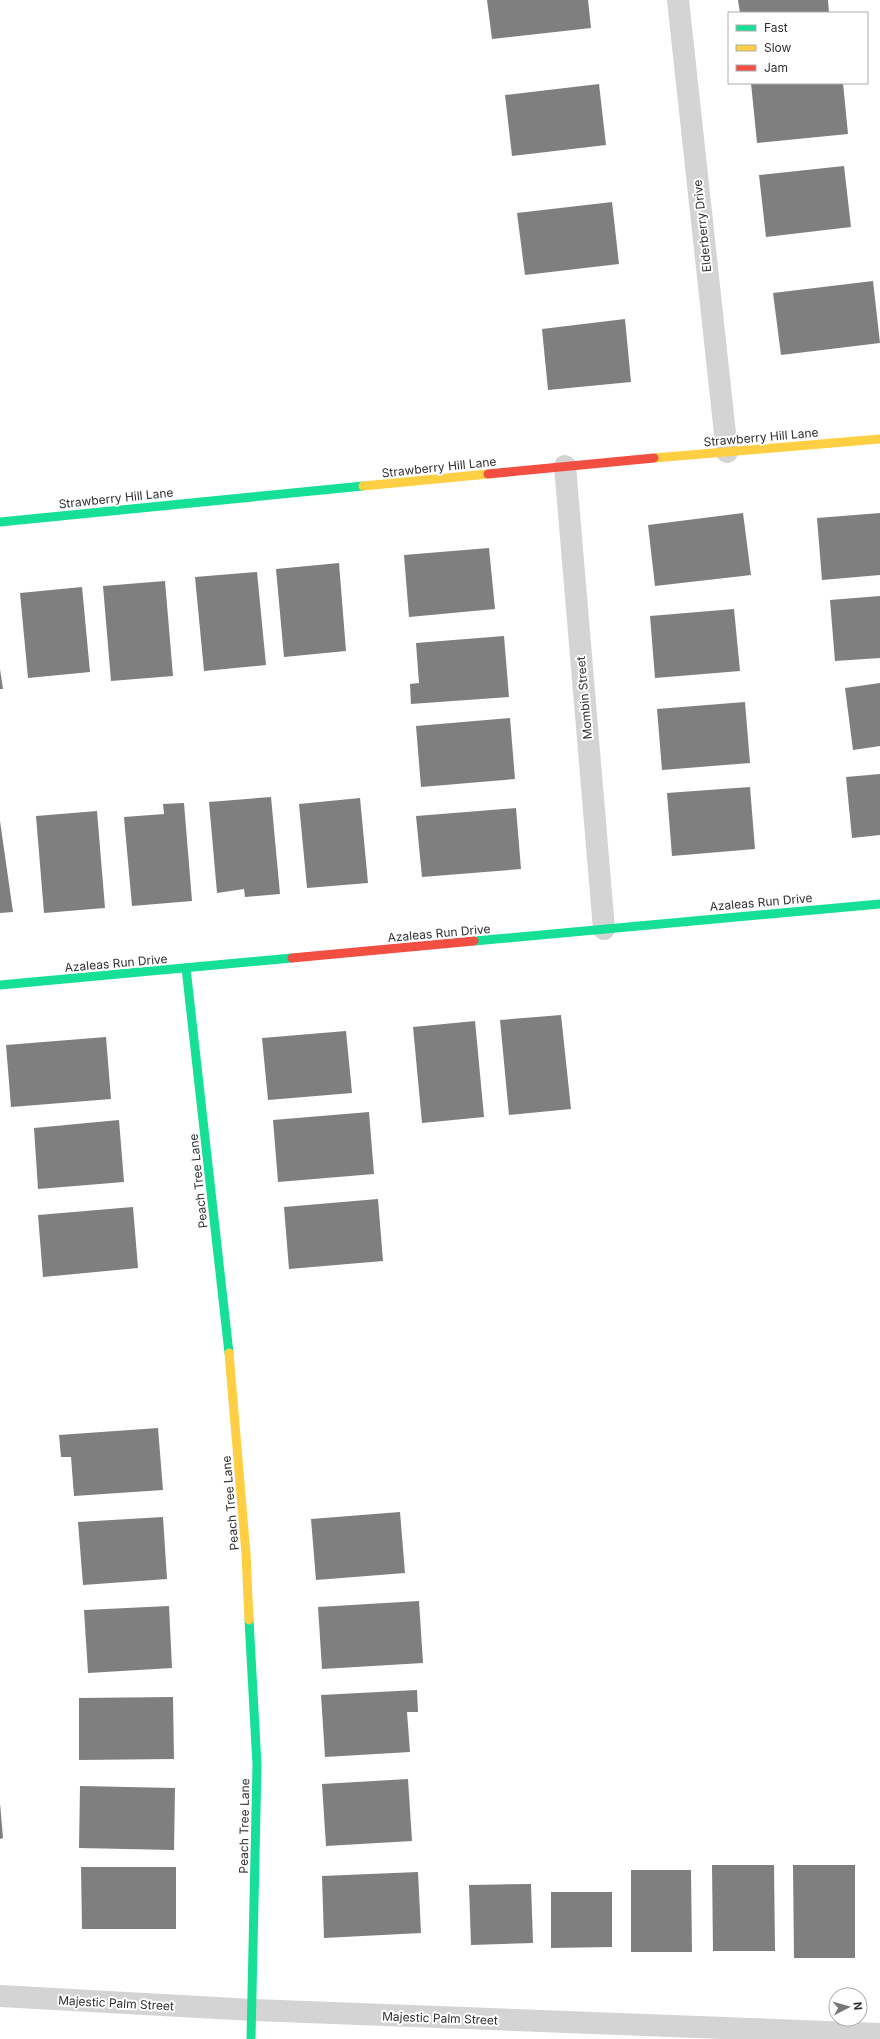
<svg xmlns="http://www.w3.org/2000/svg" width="880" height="2039" viewBox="0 0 880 2039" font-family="Inter,sans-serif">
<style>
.building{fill:#7f7f7f}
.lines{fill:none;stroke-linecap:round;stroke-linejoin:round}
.street{stroke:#d4d4d4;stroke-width:22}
.fast{stroke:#16e098;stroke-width:9}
.slow{stroke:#ffcf43;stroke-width:9}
.jam{stroke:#f24e42;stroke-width:9}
.labels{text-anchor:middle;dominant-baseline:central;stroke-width:4;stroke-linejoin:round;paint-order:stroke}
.street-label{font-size:12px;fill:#303030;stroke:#fff}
</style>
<rect width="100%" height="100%" fill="#fff"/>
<g class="building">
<path d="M487 0H588L591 28 492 39Z"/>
<path d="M738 0H828L829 13H740Z"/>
<path d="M751 83H843L848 134 757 143Z"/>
<path d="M599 84 606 145 512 156 505 95Z"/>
<path d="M844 166 851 227 766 237 759 175Z"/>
<path d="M612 202 619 264 525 275 517 213Z"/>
<path d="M873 281 880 343 781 355 773 293Z"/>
<path d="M625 319 631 382 548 390 542 329Z"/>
<path d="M743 513 751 575 655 586 648 525Z"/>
<path d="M880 513V575L822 580 817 518Z"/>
<path d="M489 548 495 609 409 617 404 555Z"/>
<path d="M339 563 346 651 284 657 276 569Z"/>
<path d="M257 572 266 665 204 671 195 577Z"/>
<path d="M165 581 173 676 111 681 103 586Z"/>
<path d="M82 587 90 672 28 678 20 593Z"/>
<path d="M880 596V658L835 661 830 600Z"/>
<path d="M734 609 740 671 655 678 650 616Z"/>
<path d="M504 636 509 697 411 704 410 684 419 683 416 643Z"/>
<path d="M0 669 3 689H0Z"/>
<path d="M880 683V746L853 750 845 688Z"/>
<path d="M745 702 750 763 662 770 657 709Z"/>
<path d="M510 718 515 779 421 787 416 726Z"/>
<path d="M880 774V835L852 838 846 777Z"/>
<path d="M750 787 755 849 672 856 667 793Z"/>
<path d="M271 797 280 894 245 897 244 889 217 893 209 802Z"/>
<path d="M360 798 368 883 307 888 299 804Z"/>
<path d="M184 803 192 901 132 906 124 817 164 814 163 804Z"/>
<path d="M516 808 521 869 422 877 416 816Z"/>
<path d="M97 811 105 908 44 913 36 816Z"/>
<path d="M0 821 13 912 0 913Z"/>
<path d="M561 1015 571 1109 509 1115 500 1020Z"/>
<path d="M475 1021 484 1117 422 1123 413 1027Z"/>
<path d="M346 1031 352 1093 268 1100 262 1038Z"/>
<path d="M106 1037 111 1099 11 1107 6 1045Z"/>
<path d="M369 1112 374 1174 278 1182 273 1120Z"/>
<path d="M119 1120 124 1182 38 1189 34 1128Z"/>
<path d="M378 1199 383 1261 289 1269 284 1207Z"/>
<path d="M133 1207 138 1268 43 1277 38 1215Z"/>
<path d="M158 1428 163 1490 74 1496 71 1457H61L59 1435Z"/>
<path d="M400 1512 405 1573 316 1580 311 1519Z"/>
<path d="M163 1517 167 1579 83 1585 78 1522Z"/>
<path d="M419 1601 423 1663 322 1669 318 1607Z"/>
<path d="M169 1606 172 1668 88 1673 84 1610Z"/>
<path d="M417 1690 418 1712H407L410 1752 325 1757 321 1695Z"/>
<path d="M173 1697 174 1759 79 1760V1698Z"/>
<path d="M408 1779 412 1841 326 1846 322 1784Z"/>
<path d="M80 1786 175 1788 174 1850 79 1848Z"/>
<path d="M0 1803 3 1838 0 1839Z"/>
<path d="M712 1865H774L775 1951H713Z"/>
<path d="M793 1865H855V1958H794Z"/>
<path d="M81 1867H176V1929H82Z"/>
<path d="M631 1870H691L692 1952H631Z"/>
<path d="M418 1872 421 1933 324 1938 322 1876Z"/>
<path d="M531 1884 533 1943 471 1945 469 1885Z"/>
<path d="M551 1892H612V1947L551 1948Z"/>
</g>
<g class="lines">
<g class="street">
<path d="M678 0 727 452"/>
<path d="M565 466 604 929"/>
<path d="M0 1996 253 2010 880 2034"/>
</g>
<g class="fast">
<path d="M0 522 363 486"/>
<path d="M474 941 880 904"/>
<path d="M186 968 229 1353"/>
<path d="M0 985 292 958"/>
<path d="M249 1620 257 1765 251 2039"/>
</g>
<g class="slow">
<path d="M654 458 880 439"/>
<path d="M363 486 488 474"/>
<path d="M229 1353 246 1554 249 1620"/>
</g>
<g class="jam">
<path d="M488 474 654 458"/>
<path d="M292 958 474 941"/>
</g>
</g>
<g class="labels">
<g class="street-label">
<text transform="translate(702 226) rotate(-96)">Elderberry Drive</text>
<text transform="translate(761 437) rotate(-5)">Strawberry Hill Lane</text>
<text transform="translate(439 467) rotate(-6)">Strawberry Hill Lane</text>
<text transform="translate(116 498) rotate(-6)">Strawberry Hill Lane</text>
<text transform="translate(584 698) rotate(-95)">Mombin Street</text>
<text transform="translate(761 902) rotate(-5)">Azaleas Run Drive</text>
<text transform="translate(439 933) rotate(-5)">Azaleas Run Drive</text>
<text transform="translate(116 963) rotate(-5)">Azaleas Run Drive</text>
<text transform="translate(198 1181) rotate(-96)">Peach Tree Lane</text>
<text transform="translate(230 1503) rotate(-95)">Peach Tree Lane</text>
<text transform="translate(244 1826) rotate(-89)">Peach Tree Lane</text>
<text transform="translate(116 2003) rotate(3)">Majestic Palm Street</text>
<text transform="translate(440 2018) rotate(2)">Majestic Palm Street</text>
</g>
</g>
<rect x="728" y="12" width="140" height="72" fill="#ffffff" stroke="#acacac"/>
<rect x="736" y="25" width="20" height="6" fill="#16e098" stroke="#acacac"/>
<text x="764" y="32" font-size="12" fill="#303030">Fast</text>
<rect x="736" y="45" width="20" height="6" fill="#ffcf43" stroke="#acacac"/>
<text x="764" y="52" font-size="12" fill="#303030">Slow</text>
<rect x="736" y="65" width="20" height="6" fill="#f24e42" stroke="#acacac"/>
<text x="764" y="72" font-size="12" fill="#303030">Jam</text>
<g transform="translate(848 2007) rotate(84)"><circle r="19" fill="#ffffff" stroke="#acacac"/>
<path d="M0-3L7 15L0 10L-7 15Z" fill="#787878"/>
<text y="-6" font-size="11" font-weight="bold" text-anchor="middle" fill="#303030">N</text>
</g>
</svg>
